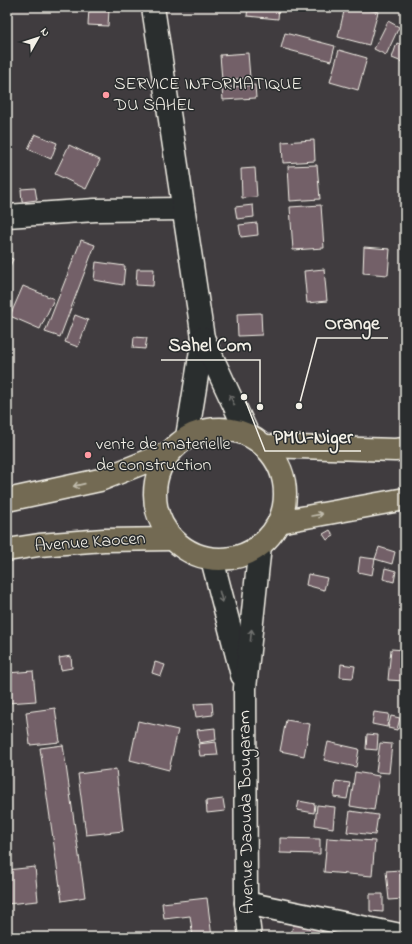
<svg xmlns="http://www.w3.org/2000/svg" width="412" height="944" viewBox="0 0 412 944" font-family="'Indie Flower',sans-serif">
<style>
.building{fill:#736068;stroke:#f4f1e8}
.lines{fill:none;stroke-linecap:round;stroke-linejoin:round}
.street-casing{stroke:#f4f1e8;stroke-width:25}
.secondary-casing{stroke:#f4f1e8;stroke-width:25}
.highway-casing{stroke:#f4f1e8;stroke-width:25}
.street{stroke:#2a2d2e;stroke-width:22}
.secondary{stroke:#2a2d2e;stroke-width:22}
.highway{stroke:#736b52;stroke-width:22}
.oneway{stroke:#71726f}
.oneway2{stroke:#c0bbac}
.poi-dot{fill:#ff9aa2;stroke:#2a2d2e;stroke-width:1.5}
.labels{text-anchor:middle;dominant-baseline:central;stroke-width:3;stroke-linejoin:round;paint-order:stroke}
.poi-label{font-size:18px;fill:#f4f1e8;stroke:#2a2d2e;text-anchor:start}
.street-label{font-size:18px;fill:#f4f1e8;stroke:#2a2d2e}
.leader{fill:none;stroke:#f4f1e8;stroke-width:1.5}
.callout-dot{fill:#f4f1e8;stroke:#2a2d2e;stroke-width:1.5}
.callout-label{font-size:19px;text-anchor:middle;font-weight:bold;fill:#f4f1e8;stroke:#2a2d2e;stroke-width:3;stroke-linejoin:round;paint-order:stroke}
</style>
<rect width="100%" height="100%" fill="#403c3f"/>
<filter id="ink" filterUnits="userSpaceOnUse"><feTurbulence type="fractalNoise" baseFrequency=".025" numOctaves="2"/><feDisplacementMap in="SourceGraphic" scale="8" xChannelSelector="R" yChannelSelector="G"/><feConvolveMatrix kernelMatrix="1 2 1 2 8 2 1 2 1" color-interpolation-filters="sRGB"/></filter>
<g filter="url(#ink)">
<g class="building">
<path d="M248 7H279L278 19 247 16Z"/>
<path d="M345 7H359L378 12 369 45 338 37Z"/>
<path d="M89 8 109 10 108 26 88 25Z"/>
<path d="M388 21 399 27 386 55 374 49Z"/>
<path d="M285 33 335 46 331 61 281 48Z"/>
<path d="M397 43 405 46V55L402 62 392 58Z"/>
<path d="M339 50 367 58 358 90 330 82Z"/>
<path d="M248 53 250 78 222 80 220 55Z"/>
<path d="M255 85 256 98 223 100 222 88Z"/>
<path d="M35 134 57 143 51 159 28 149Z"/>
<path d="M314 140 315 161 283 163 282 142Z"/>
<path d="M69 145 100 160 86 189 55 174Z"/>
<path d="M317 165 320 199 290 201 288 166Z"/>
<path d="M255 168 257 197 242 198 241 169Z"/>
<path d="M35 188 37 200 22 202 21 189Z"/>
<path d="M253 205 254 217 237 219 235 207Z"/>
<path d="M321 205 324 248 293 250 290 207Z"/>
<path d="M257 223 258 235 241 237 239 225Z"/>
<path d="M81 240 95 245 60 337 45 332Z"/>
<path d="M364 247 390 249 388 275 363 273Z"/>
<path d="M7 257 13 259 7 273Z"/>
<path d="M96 262 125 266 123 285 94 280Z"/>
<path d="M137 269H154L153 286 136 285Z"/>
<path d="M324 269 327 301 307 303 304 271Z"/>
<path d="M23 286 54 299 40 329 10 316Z"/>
<path d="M261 313 262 335 238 336 237 314Z"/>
<path d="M75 315 88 320 78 347 65 342Z"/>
<path d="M134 337 147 338 145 349 133 348Z"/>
<path d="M330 530 334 536 327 540 323 534Z"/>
<path d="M379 547 395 552 392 564 375 559Z"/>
<path d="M360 557 375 559 372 575 358 572Z"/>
<path d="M385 568 396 571 394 582 383 579Z"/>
<path d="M308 574 327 578 324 590 306 585Z"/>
<path d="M391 649 405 650V681L388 680Z"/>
<path d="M71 656 72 668 61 670 59 658Z"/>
<path d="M155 662 165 665 161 676 152 673Z"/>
<path d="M341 664 355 666 353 678 340 677Z"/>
<path d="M33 671 36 701 7 703V673Z"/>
<path d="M212 703 213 715 196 717 194 704Z"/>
<path d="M55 708 60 742 30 745 26 712Z"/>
<path d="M374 712 389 714 387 727 372 724Z"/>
<path d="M391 716 400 718 397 730 388 728Z"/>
<path d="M286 720 310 724 304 756 280 751Z"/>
<path d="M138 721 178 730 169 770 130 760Z"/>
<path d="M215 728 216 740 199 743 197 730Z"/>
<path d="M367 734 378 735 377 750 366 749Z"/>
<path d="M216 742 218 755 200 756 198 744Z"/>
<path d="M328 742 359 749 356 767 324 760Z"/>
<path d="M380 743 392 744 389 773 376 772Z"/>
<path d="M63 745 85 897 62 901 40 748Z"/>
<path d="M116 769 123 831 86 835 78 774Z"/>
<path d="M355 772 379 776 374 810 350 806Z"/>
<path d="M336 781 350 783 347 799 334 797Z"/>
<path d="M223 799 225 811 207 813 206 801Z"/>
<path d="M299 801 315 804 314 813 297 810Z"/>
<path d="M317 805 335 807 333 828 315 825Z"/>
<path d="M350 811 378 815 375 835 347 832Z"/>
<path d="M280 838 320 839V854L280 853Z"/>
<path d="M327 838 375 841 372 876 324 872Z"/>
<path d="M35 867 38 901 7 904V870Z"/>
<path d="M400 870 403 899 389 900 386 871Z"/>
<path d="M370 894H383V912L370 911Z"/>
<path d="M207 898 212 937H193L190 916 164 919 162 903Z"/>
<path d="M293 923 322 926V937H291Z"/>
</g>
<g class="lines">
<defs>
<g id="street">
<path d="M7 216 95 210 183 209"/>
<path d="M212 559 242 675"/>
<path d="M246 903 405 936"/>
<path d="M250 937 246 903 245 688 260 545"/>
</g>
<g id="secondary">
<path d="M153 7 203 338 187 437"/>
<path d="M203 338 248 435"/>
</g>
<g id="highway">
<circle cx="220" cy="494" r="65"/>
<path d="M265 446 395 450 405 449"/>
<path d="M7 500 100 480 168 453"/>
<path d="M279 522 405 499"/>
<path d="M7 550 39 545 104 540 172 539"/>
</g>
</defs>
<use href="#street" class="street-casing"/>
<use href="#secondary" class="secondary-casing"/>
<use href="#highway" class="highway-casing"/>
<use href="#street" class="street"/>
<use href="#secondary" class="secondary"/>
<use href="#highway" class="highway"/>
</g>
<defs><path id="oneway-shaft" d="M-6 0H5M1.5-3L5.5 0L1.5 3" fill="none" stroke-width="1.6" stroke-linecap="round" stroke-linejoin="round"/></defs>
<g class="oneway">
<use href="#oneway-shaft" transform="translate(232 400) rotate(-115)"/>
<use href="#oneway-shaft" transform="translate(221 597) rotate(75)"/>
<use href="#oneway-shaft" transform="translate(251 635) rotate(-84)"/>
</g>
<g class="oneway2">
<use href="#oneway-shaft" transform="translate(79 485) rotate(167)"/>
<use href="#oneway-shaft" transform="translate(317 515) rotate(-10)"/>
</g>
</g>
<g class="poi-dot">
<circle cx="106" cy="95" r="4"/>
<circle cx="88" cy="455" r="4"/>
</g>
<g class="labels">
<g class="poi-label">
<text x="114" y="85">SERVICE INFORMATIQUE<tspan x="114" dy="21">DU SAHEL</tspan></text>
<text x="96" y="445">vente de materielle<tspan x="96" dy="21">de construction</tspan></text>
</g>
<g class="street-label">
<text transform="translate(90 543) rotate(-4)">Avenue Kaocen</text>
<text transform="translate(247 812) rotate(-91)">Avenue Daouda Bougaram</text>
</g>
</g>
<path class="leader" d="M299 406L317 338H388M260 407L260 360H161M244 397L265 451H361"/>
<g class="callout-dot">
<circle cx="299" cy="406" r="4"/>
<circle cx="260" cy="407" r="4"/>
<circle cx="244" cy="397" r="4"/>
</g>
<g class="callout-label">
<text x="352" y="329">Orange</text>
<text x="210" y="351">Sahel Com</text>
<text x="313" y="443">PMU-Niger</text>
</g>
<rect width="412" height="944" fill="none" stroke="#2a2d2e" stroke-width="24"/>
<rect x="12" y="12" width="388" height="920" fill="none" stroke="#f4f1e8" stroke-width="1.5" filter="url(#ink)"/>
<g transform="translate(38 38) rotate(51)" stroke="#2a2d2e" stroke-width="3" paint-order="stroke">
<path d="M0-3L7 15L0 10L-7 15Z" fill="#f4f1e8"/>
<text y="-6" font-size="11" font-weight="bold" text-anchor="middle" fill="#f4f1e8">N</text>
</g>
</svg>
